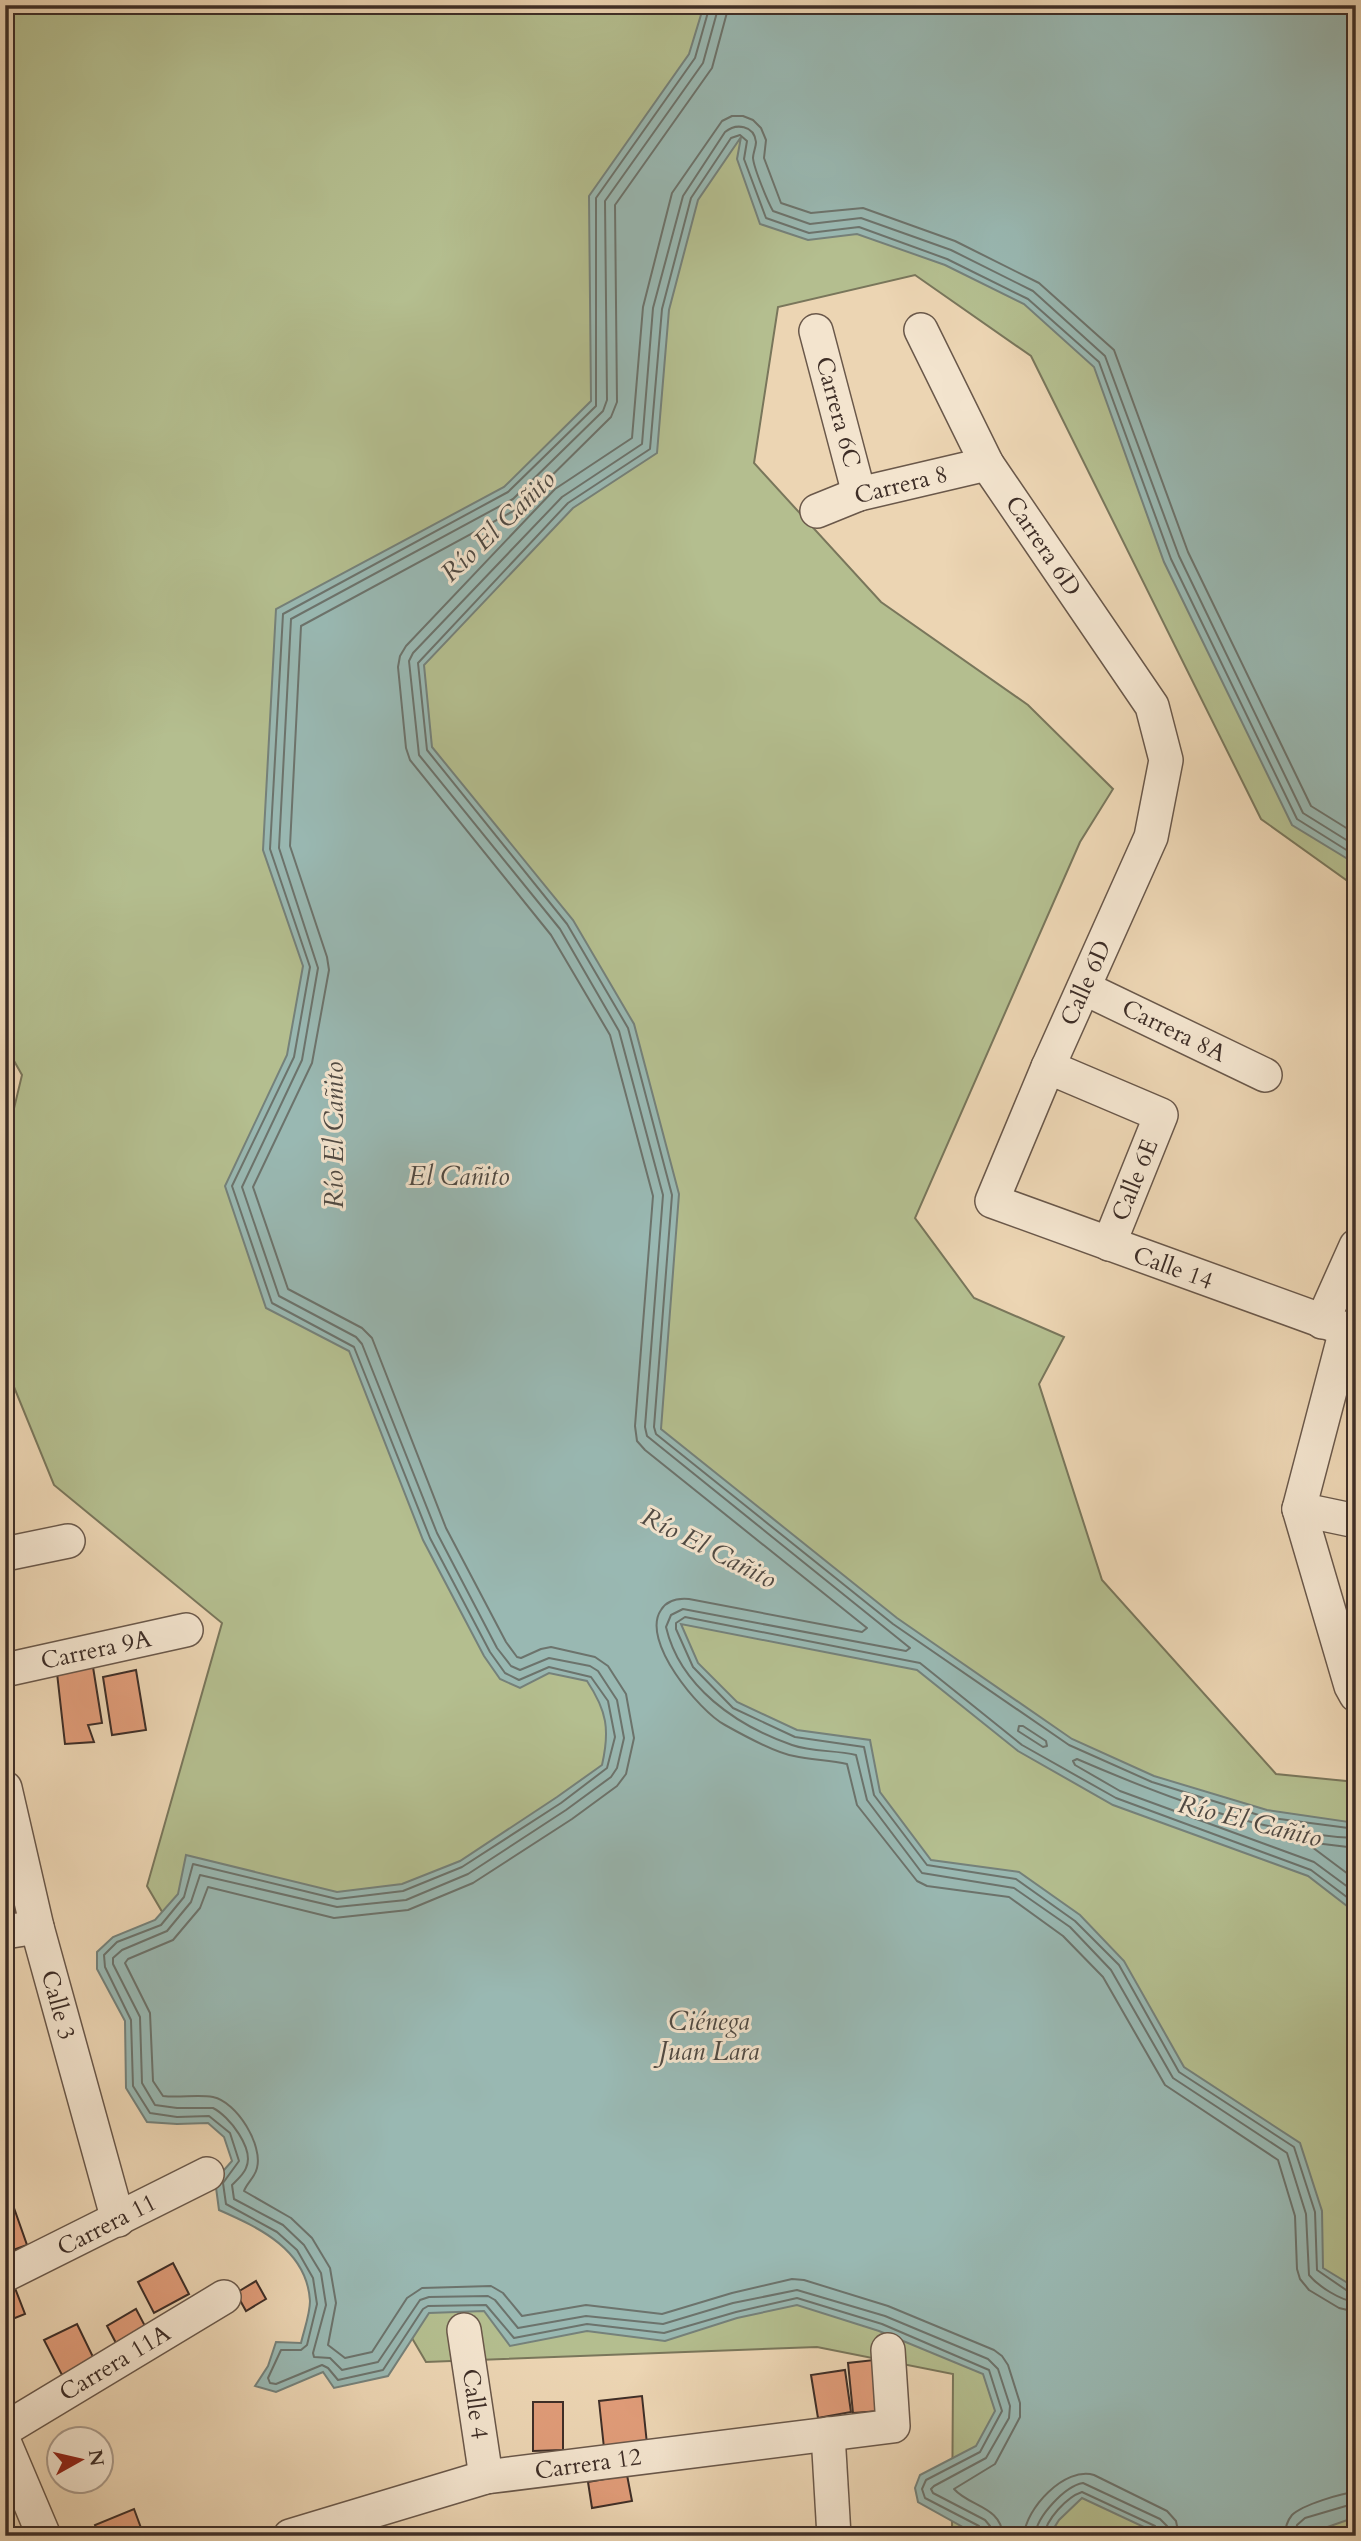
<svg xmlns="http://www.w3.org/2000/svg" width="1361" height="2541" viewBox="0 0 1361 2541" font-family="Cardo,serif">
<style>
.green{fill:#b4be8f;stroke:#79765b;stroke-width:2}
.water{fill:#99b8b2;stroke:#75817a;stroke-width:2}
.lines{fill:none;stroke-linecap:round;stroke-linejoin:round}
.shore{stroke:#6c736c;stroke-width:2}
.building{fill:#e09c79;stroke:#3e2e27;stroke-width:2}
.minor-casing{stroke:#6a584a;stroke-width:36}
.minor{stroke:#f3e4ce;stroke-width:33}
.labels{text-anchor:middle;dominant-baseline:central;stroke-width:6;stroke-linejoin:round;paint-order:stroke}
.street-label{font-size:24px;fill:#3e2e27;stroke:#f3e4ce}
.water-label{font-size:26px;font-style:italic;fill:#504a43;stroke:#f3e4ce}
</style>
<rect width="100%" height="100%" fill="#ecd5b3"/>
<filter id="stains"><feTurbulence type="fractalNoise" baseFrequency=".00286" numOctaves="4"/><feColorMatrix values="0 0 0 0 .2 0 0 0 0 .09 0 0 0 0 .02 0 0 0 .5 -.17"/></filter>
<radialGradient id="worn" r=".72"><stop offset=".6" stop-color="#630" stop-opacity="0"/><stop offset="1" stop-color="#630" stop-opacity=".3"/></radialGradient>
<path class="green" d="M5 5H1356V887L1261 819 1031 356 915 275 778 307 754 463 881 602 1028 705 1113 789 1080 842 915 1218 974 1298 1064 1337 1039 1384 1102 1580 1276 1774 1356 1782V2532L1337 2536H952L953 2374 817 2347 426 2362 147 1886 222 1623 54 1485 5 1365V1146L22 1075 5 1045Z"/>
<path class="water" d="M704 5H1356V864L1292 825 1164 562 1094 367 1024 304 945 265 857 234 808 240 760 224 737 159 741 137 698 200 669 310 657 453 573 508 424 665 432 747 573 920 634 1024 679 1194 661 1429 897 1618 1072 1739 1154 1776 1267 1810 1356 1823V1913L1308 1876 1113 1805 1018 1751 917 1670 681 1624 698 1663 737 1702 797 1730 870 1740 880 1792 931 1860 1019 1872 1080 1915 1124 1961 1184 2067 1300 2143 1322 2211 1323 2268 1356 2288V2309L1352 2322 1356 2329V2517L1302 2536H1163L1082 2498 1059 2520 1049 2536H979L918 2502 915 2488 920 2475 976 2446 995 2411 983 2374 879 2331 797 2305 737 2318 665 2341 587 2331 510 2346 484 2311 429 2313 388 2376 334 2388 323 2372 276 2392 255 2386 268 2366 276 2342 301 2343C304 2330 310 2314 310 2301 307 2250 260 2228 219 2210L215 2180 232 2161 224 2137 208 2123 177 2124 147 2122 126 2088 125 2021 97 1969V1952L113 1937 155 1920 178 1894 186 1855 337 1892 402 1884 460 1861 557 1797 602 1765C610 1730 607 1711 587 1681L549 1673 520 1688 500 1679 484 1656 423 1540 349 1351 266 1308 225 1186 287 1055 303 966 263 850 276 609 504 487 591 401 589 196 689 54Z"/>
<g class="lines">
<g class="shore">
<path d="M710 5 695 58 596 198V406L508 492 283 614 270 849 310 967 294 1057 232 1186 272 1303 354 1347 430 1538 490 1652 505 1673 519 1680 549 1667 591 1677 608 1701 615 1737 607 1768 561 1803 462 1867 403 1891 337 1899 193 1864 184 1897 161 1925 117 1942 104 1955 105 1967 131 2020 133 2086 150 2113 177 2117 209 2116 230 2133 239 2161 223 2183 226 2204 277 2232 297 2250 313 2278 317 2304 307 2345 301 2350H281L268 2378 270 2383 276 2384 322 2365 328 2368 338 2380 383 2370 423 2309 428 2306 486 2305 514 2338 587 2324 664 2333 736 2312 797 2298 882 2324 989 2370 1002 2411 980 2452 926 2480 922 2489 925 2498 979 2526 983 2536"/>
<path d="M719 5 703 63 605 201 607 400 603 411 513 499 291 619 279 848 318 968 302 1060 242 1187 279 1296 356 1337 362 1344 437 1533 497 1648 511 1666 520 1670 549 1658 590 1666 598 1671 617 1700 624 1738 617 1768 611 1777 566 1810 468 1874 406 1900 337 1907 200 1875 191 1902 167 1931 122 1950 113 1958V1964L140 2017 142 2083 155 2105 177 2108H213C229 2116 255 2149 246 2168 244 2174 237 2180 232 2185L234 2199 283 2225 304 2245 321 2273 326 2305 313 2353 314 2357 330 2358 342 2370 378 2362 420 2300 429 2297 488 2296 495 2300 518 2328 586 2316 663 2324 733 2303 797 2290 885 2316 988 2359 998 2369 1010 2406 1009 2418 986 2458 934 2486 931 2489 933 2493 985 2520 990 2526 992 2536"/>
<path d="M729 5 712 68 615 205 617 402 611 417 519 508 301 626 290 846 327 957 329 970 312 1063 253 1187 288 1289 362 1328 372 1338 446 1528 506 1642 517 1657 521 1658 541 1649 551 1647 595 1657 608 1666 626 1694 634 1738 626 1774 617 1786 572 1819 473 1883 408 1910 334 1918 208 1887 200 1908 173 1940 128 1959 125 1963 150 2013 153 2081 163 2096C180 2098 198 2094 213 2097 237 2102 263 2145 257 2168 255 2177 247 2183 244 2191L291 2218 312 2238 330 2268 336 2303 328 2345 345 2358 372 2352 407 2298 422 2288 491 2286 503 2293 522 2316 586 2305 662 2314 732 2293 792 2279 804 2280 888 2306 994 2350 1002 2356 1008 2365 1020 2403V2417L995 2464 954 2489C970 2507 1001 2506 1003 2536"/>
<path d="M1356 834 1311 806 1188 552 1114 350 1039 283 955 241 863 208 811 213 781 203 764 158 766 140 761 128 753 120 743 116H732L722 121 672 193 643 307 632 438 555 489 406 646 400 656 398 667 406 748 410 760 551 935 610 1035 653 1196 635 1426 637 1441 645 1450 867 1628 862 1632 689 1599C678 1598 667 1600 661 1610 640 1640 699 1711 725 1725 741 1734 776 1753 794 1756 811 1760 830 1760 847 1764L857 1805 917 1881 927 1886 1009 1897 1063 1936 1103 1977 1165 2085 1278 2160 1295 2216 1297 2269 1300 2279 1309 2290 1339 2308 1356 2312"/>
<path d="M1356 846 1303 813 1179 556 1105 356 1033 291 951 250 861 218 810 224 773 211C768 202 754 169 753 158 753 153 756 147 756 142 754 125 736 123 725 132L683 196 653 308 642 444 562 497 413 653 409 661 419 755 560 929 619 1031 663 1195 645 1427 647 1436 910 1648 906 1651 683 1609 671 1615 666 1627C680 1687 737 1726 792 1745 812 1752 835 1750 856 1755L867 1800 922 1873 1014 1888 1070 1927 1111 1970 1173 2078 1287 2153 1306 2214 1309 2275C1318 2286 1341 2301 1356 2302"/>
<path d="M1356 856 1297 819 1171 559 1099 362 1028 299 947 259 859 227 809 233 766 218 744 159 747 141 740 135 731 138 691 198 662 309 650 449 568 503 418 663 427 750 567 924 628 1028 672 1195 654 1427 656 1434 893 1624 1069 1745 1152 1782 1265 1817 1356 1829"/>
<path d="M1019 1726H1023L1046 1741 1047 1746 1043 1747 1018 1731Z"/>
<path d="M1356 1838C1259 1834 1165 1797 1077 1759L1073 1761 1075 1765 1120 1791 1314 1862 1356 1893"/>
<path d="M1356 1848 1315 1843 1312 1847 1356 1880"/>
<path d="M1356 1904 1311 1870 1116 1798 1022 1745 920 1663 685 1617 676 1623V1629L693 1667 733 1708 795 1737 864 1747 874 1795 927 1865 1016 1879 1075 1921 1119 1965 1179 2072 1294 2147 1315 2212 1317 2270 1349 2292 1356 2293"/>
<path d="M1024 2536C1025 2509 1065 2466 1094 2475L1167 2511 1176 2521 1179 2536"/>
<path d="M1035 2536C1036 2517 1065 2486 1083 2483L1160 2519 1167 2526 1169 2536"/>
<path d="M1044 2536C1046 2519 1067 2497 1082 2492L1155 2526 1160 2536"/>
<path d="M1285 2536C1285 2528 1287 2521 1292 2515 1302 2505 1342 2493 1356 2492"/>
<path d="M1295 2536 1297 2525 1305 2518 1356 2503"/>
</g>
</g>
<g class="building">
<path d="M93 1667 102 1723 88 1725 94 1742 65 1744 57 1673Z"/>
<path d="M136 1670 146 1730 112 1735 103 1677Z"/>
<path d="M14 2208 27 2245 5 2253V2211Z"/>
<path d="M173 2263 189 2294 154 2313 138 2282Z"/>
<path d="M256 2281 266 2299 246 2311 236 2293Z"/>
<path d="M13 2283 25 2314 5 2322V2286Z"/>
<path d="M136 2309 145 2326 116 2343 107 2326Z"/>
<path d="M77 2324 94 2359 62 2375 44 2340Z"/>
<path d="M874 2360 880 2411 853 2413 848 2363Z"/>
<path d="M845 2370 851 2412 818 2418 811 2375Z"/>
<path d="M642 2396 647 2444 604 2448 599 2401Z"/>
<path d="M533 2402H563V2450L533 2451Z"/>
<path d="M627 2475 632 2501 592 2508 588 2482Z"/>
<path d="M134 2509 144 2536H99L95 2525Z"/>
</g>
<g class="lines">
<defs>
<g id="minor">
<path d="M921 330 987 464 1152 706 1166 760 1151 837 1048 1067 992 1201 1356 1333"/>
<path d="M816 331 859 494"/>
<path d="M817 511 859 494 987 464"/>
<path d="M1084 988 1265 1075"/>
<path d="M1048 1067 1161 1115 1109 1244"/>
<path d="M1322 1322 1356 1246"/>
<path d="M1346 1330 1299 1509 1351 1686 1356 1695"/>
<path d="M1299 1509 1356 1521"/>
<path d="M5 1554 68 1541"/>
<path d="M5 1670 186 1630"/>
<path d="M5 1788 37 1927 118 2220"/>
<path d="M5 1932 37 1927"/>
<path d="M5 2275 207 2174"/>
<path d="M464 2330 486 2477"/>
<path d="M5 2429 224 2297"/>
<path d="M828 2434 834 2536"/>
<path d="M5 2444 44 2536"/>
<path d="M290 2536 486 2477 893 2426 888 2350"/>
</g>
</defs>
<use href="#minor" class="minor-casing"/>
<use href="#minor" class="minor"/>
</g>
<g class="labels">
<g class="street-label">
<text transform="translate(838 412) rotate(75)">Carrera 6C</text>
<text transform="translate(901 485) rotate(-14)">Carrera 8</text>
<text transform="translate(1043 546) rotate(56)">Carrera 6D</text>
<text transform="translate(1086 983) rotate(-66)">Calle 6D</text>
<text transform="translate(1174 1031) rotate(26)">Carrera 8A</text>
<text transform="translate(1135 1180) rotate(-68)">Calle 6E</text>
<text transform="translate(1173 1268) rotate(20)">Calle 14</text>
<text transform="translate(96 1650) rotate(-12)">Carrera 9A</text>
<text transform="translate(58 2005) rotate(75)">Calle 3</text>
<text transform="translate(107 2225) rotate(-27)">Carrera 11</text>
<text transform="translate(115 2363) rotate(-31)">Carrera 11A</text>
<text transform="translate(475 2404) rotate(82)">Calle 4</text>
<text transform="translate(588 2464) rotate(-8)">Carrera 12</text>
</g>
<g class="water-label">
<text transform="translate(498 526) rotate(-44)">Río El Cañito</text>
<text transform="translate(334 1135) rotate(-90)">Río El Cañito</text>
<text x="459" y="1176">El Cañito</text>
<text transform="translate(709 1548) rotate(27)">Río El Cañito</text>
<text transform="translate(1250 1821) rotate(14)">Río El Cañito</text>
<text x="709" y="2021">Ciénega<tspan x="709" dy="30">Juan Lara</tspan></text>
</g>
</g>
<rect width="1361" height="2541" fill="none" stroke="#ecd5b3" stroke-width="28"/>
<rect x="7" y="7" width="1347" height="2527" fill="none" stroke="#3e2e27" stroke-width="3.5"/>
<rect x="14" y="14" width="1333" height="2513" fill="none" stroke="#3e2e27" stroke-width="2"/>
<g transform="translate(80 2460) rotate(82)"><circle r="33" fill="#f3e4ce" stroke="#ab9b8b" stroke-width="2"/>
<path d="M0-5L12 26L0 18L-12 26Z" fill="#8f2418"/>
<text y="-10" font-size="19" font-weight="bold" text-anchor="middle" fill="#3e2e27">N</text>
</g>
<rect width="100%" height="100%" filter="url(#stains)"/>
<rect width="100%" height="100%" fill="url(#worn)"/>
</svg>
